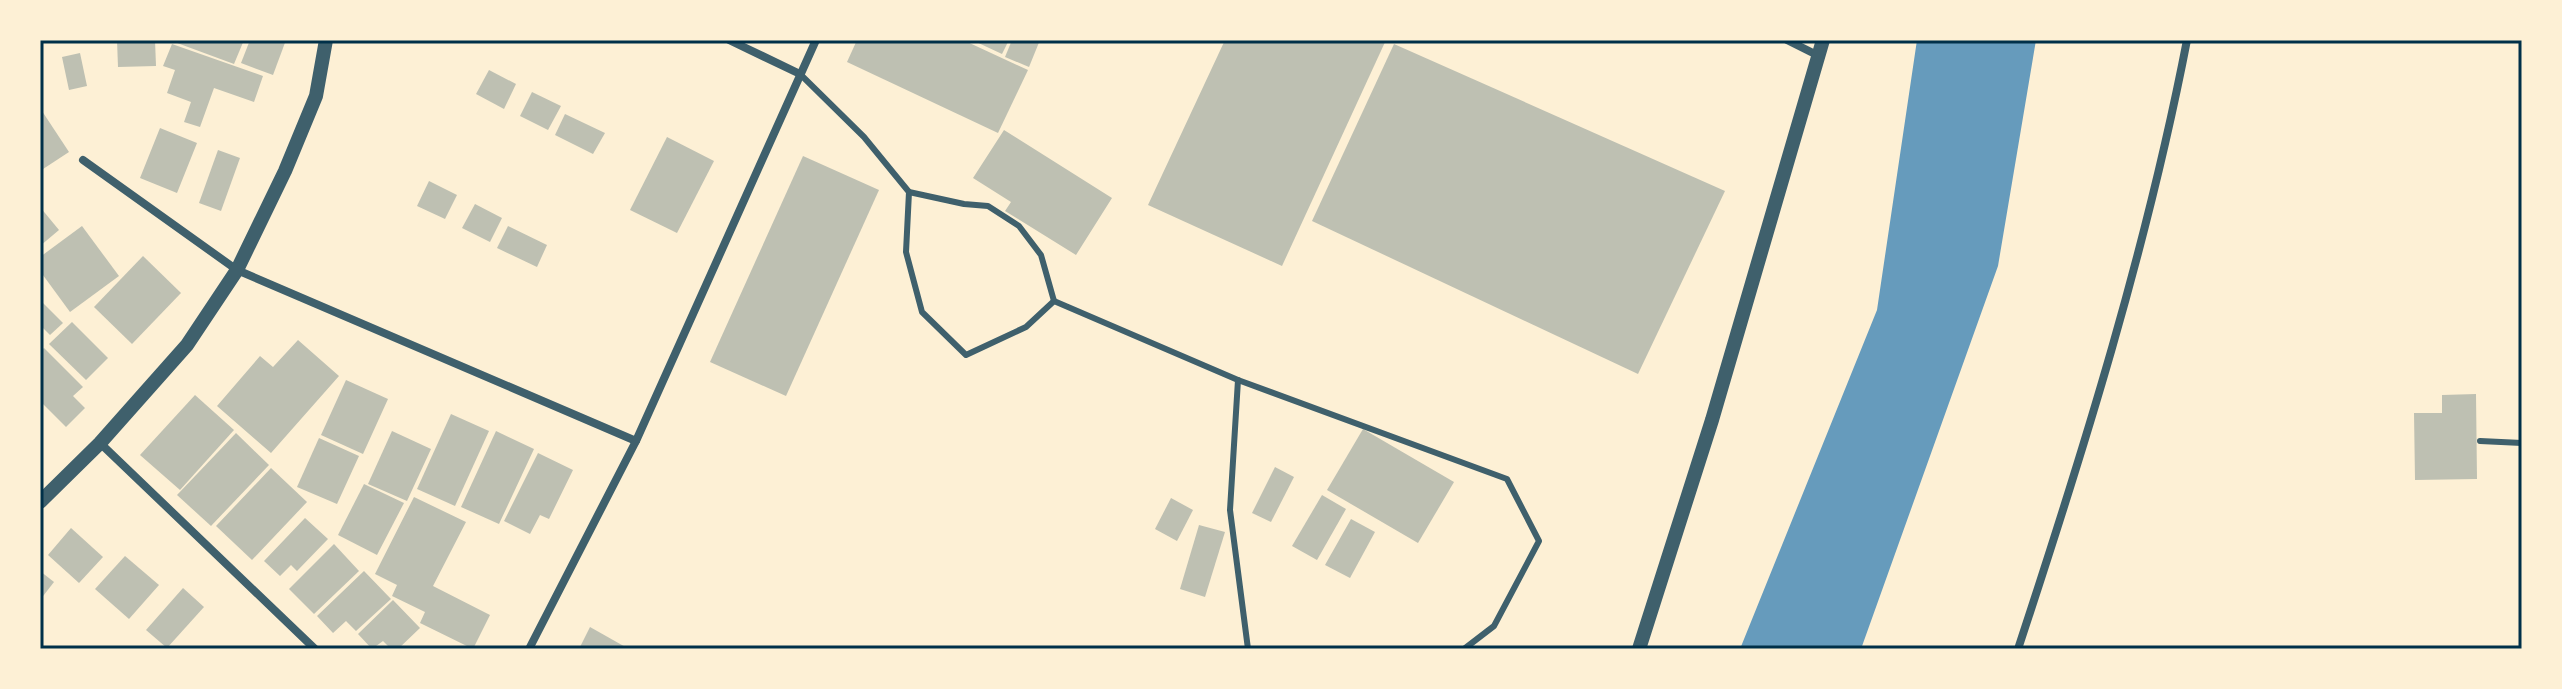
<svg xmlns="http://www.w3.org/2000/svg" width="2562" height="689" viewBox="0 0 2562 689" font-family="Montserrat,sans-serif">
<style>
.water{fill:#669bbc}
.building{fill:#bec0b2}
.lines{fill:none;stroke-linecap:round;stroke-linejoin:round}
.service{stroke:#3f606c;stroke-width:6}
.minor{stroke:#3f606c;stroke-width:8}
.tertiary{stroke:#3f606c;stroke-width:14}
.neatline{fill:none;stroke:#003049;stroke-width:3}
</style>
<rect width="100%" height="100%" fill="#fdf0d5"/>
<path class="water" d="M1917 40H2036L1998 266 1861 649H1740L1877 310Z"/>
<g class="building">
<path d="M117 40H155L156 66 118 67Z"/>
<path d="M169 40H244L234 64Z"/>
<path d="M250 40H286L273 75 241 63Z"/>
<path d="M857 40H963L1028 70 998 133 847 62Z"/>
<path d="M972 40H1009L1002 54Z"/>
<path d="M1012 40H1040L1029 67 1005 57Z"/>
<path d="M1225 40H1386L1282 266 1148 205Z"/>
<path d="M172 44 263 76 254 102 214 88 200 127 184 122 191 102 167 93 175 70 163 66Z"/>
<path d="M1394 44 1725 191 1638 374 1312 221Z"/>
<path d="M80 53 87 86 69 90 62 57Z"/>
<path d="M489 70 516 84 504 109 476 94Z"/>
<path d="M532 92 561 106 548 130 520 116Z"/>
<path d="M40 108 69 152 40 171Z"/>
<path d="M565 114 605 133 593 154 555 135Z"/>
<path d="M160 128 197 143 177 193 140 178Z"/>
<path d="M1004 130 1112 198 1076 255 1005 211 1011 202 973 178Z"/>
<path d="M667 137 714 161 677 233 630 210Z"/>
<path d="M218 150 240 158 221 211 199 203Z"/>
<path d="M803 156 879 190 786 396 710 362Z"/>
<path d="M429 181 457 195 445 219 417 206Z"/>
<path d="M475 204 502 218 490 242 462 228Z"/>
<path d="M40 207 59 230 40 246Z"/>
<path d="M82 226 119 276 70 312 40 271V257Z"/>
<path d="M508 226 547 245 537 267 497 248Z"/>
<path d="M143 256 181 293 132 344 94 307Z"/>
<path d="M40 300 63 323 50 335 40 325Z"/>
<path d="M72 322 108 358 86 380 49 344Z"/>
<path d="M298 340 339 376 271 453 217 406 260 356 273 367Z"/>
<path d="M44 348 83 387 73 396 85 408 66 427 40 401V352Z"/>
<path d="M346 380 388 399 363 454 321 435Z"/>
<path d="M2476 394 2477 479 2415 480 2414 413H2442V395Z"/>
<path d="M195 395 234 430 180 490 140 455Z"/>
<path d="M451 414 489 431 455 506 417 489Z"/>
<path d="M1363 429 1454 482 1418 543 1327 490Z"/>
<path d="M392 431 431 449 407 501 368 484Z"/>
<path d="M496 431 534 449 499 524 461 507Z"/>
<path d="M236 433 269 465 211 526 177 495Z"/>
<path d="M319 438 359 456 337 504 297 487Z"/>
<path d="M538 453 573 470 549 519 540 515 530 534 504 521Z"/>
<path d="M1275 467 1294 477 1271 522 1252 513Z"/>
<path d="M271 468 307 502 252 560 216 526Z"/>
<path d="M364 484 404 503 377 555 338 535Z"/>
<path d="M1322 495 1346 509 1317 560 1292 546Z"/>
<path d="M414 497 466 522 433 586 490 615 473 649 420 623 425 612 392 596 397 585 375 574Z"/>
<path d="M1171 498 1193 510 1177 541 1155 529Z"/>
<path d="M305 518 328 539 297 571 291 565 280 576 264 561Z"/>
<path d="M1351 519 1375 532 1350 578 1325 565Z"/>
<path d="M1199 525 1225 532 1205 597 1180 589Z"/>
<path d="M71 528 103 557 79 583 48 555Z"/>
<path d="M334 544 359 571 314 614 289 589Z"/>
<path d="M125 556 159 585 129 619 95 589Z"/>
<path d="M40 571 54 582 40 600Z"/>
<path d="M364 571 391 599 356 631 346 621 333 633 317 616Z"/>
<path d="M183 588 204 607 167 648 146 630Z"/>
<path d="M393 600 420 628 398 649H391L383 641 372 649 358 634Z"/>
<path d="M590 627 629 649H579Z"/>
</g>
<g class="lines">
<g class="service">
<path d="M800 74 864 137 909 192 906 252 922 312 966 355 1026 327 1054 301 1238 380 1507 479 1539 541 1494 626 1464 649"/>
<path d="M909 192 964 204 988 206 1019 226 1041 255 1054 301"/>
<path d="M1238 380 1230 510 1248 649"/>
<path d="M2480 441 2522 443"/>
</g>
<g class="minor">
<path d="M729 40 800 74"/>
<path d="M1787 40 1819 56"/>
<path d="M83 160 237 270 636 441"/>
<path d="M100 443 315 649"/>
<path d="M529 649 636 441 816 40"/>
<path d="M2018 649C2084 449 2147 247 2187 40"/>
</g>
<g class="tertiary">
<path d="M40 502 100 443 187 345 237 270 285 171 316 96 326 40"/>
<path d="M1639 649 1712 420 1823 40"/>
</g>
</g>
<rect width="2562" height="689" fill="none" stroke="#fdf0d5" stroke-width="84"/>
<rect x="42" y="42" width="2478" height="605" class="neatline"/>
</svg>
